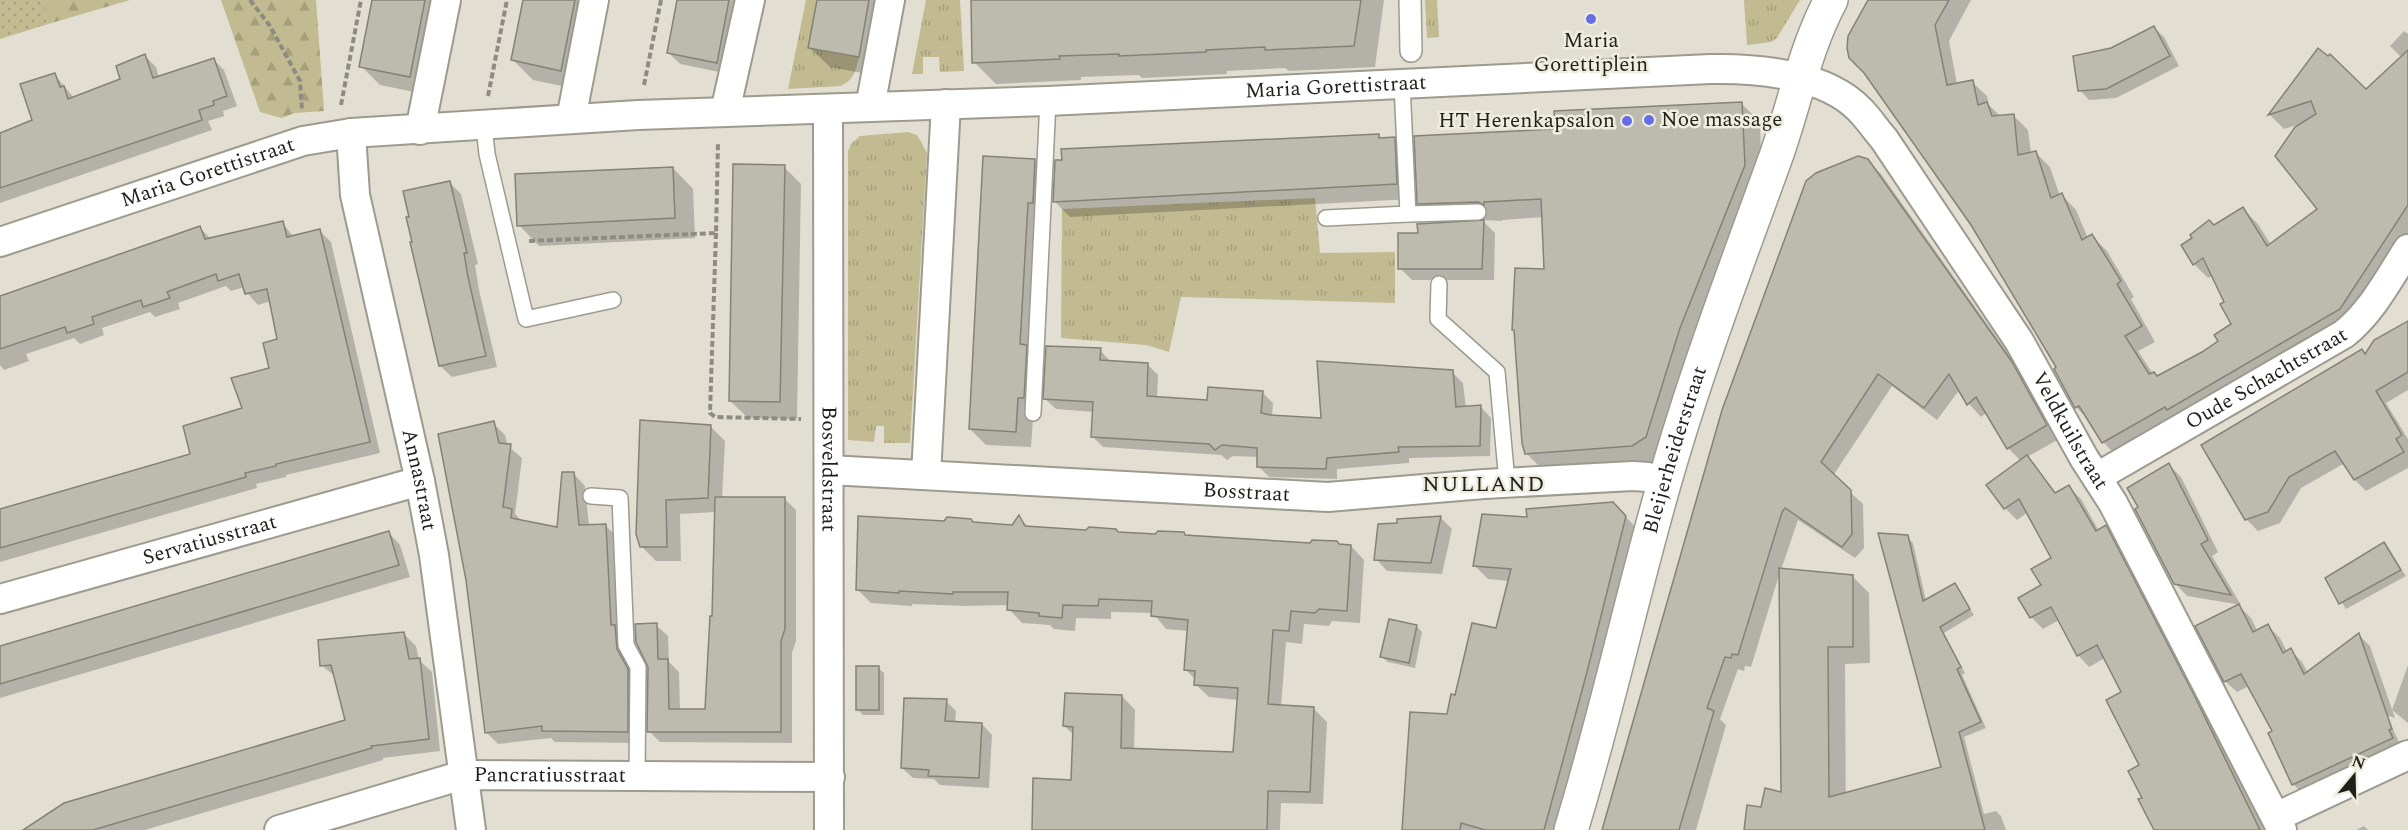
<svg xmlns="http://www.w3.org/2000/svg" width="2408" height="830" viewBox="0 0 2408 830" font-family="Spectral,serif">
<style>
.grass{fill:url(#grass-tufts)}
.forest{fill:url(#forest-firs)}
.garden{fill:url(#garden-dots)}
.shadow{fill:#0003}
.building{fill:#bdbbae;stroke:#848276;stroke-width:1.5}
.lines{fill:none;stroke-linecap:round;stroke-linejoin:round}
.service-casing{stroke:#9d9a8e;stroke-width:18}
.pedestrian-casing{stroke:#9d9a8e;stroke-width:24}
.minor-casing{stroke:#9d9a8e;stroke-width:32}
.tertiary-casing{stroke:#9d9a8e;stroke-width:36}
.path{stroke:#8d8b82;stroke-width:4;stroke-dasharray:6 3;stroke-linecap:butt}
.service{stroke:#fff;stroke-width:15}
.pedestrian{stroke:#fff;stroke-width:21}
.minor{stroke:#fff;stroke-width:28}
.tertiary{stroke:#fff;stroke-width:33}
.poi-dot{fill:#686ce5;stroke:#efeddf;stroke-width:2}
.labels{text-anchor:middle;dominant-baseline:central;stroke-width:5;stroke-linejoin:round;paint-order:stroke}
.poi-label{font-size:21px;fill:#201f1b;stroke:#efeddf}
.street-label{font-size:21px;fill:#201f1b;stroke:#efeddf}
.neighbourhood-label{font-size:22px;letter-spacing:1.5px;fill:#201f1b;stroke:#efeddf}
</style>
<defs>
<pattern id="grass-tufts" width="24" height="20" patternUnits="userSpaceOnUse" patternTransform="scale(1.5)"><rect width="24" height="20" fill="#c2ba90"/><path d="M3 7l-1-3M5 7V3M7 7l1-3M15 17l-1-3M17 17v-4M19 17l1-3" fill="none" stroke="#a69f7c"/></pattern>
<pattern id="forest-firs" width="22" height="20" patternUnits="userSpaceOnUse" patternTransform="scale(1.5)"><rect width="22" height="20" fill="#c2ba90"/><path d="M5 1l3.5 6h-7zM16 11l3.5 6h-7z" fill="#a69f7c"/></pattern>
<pattern id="garden-dots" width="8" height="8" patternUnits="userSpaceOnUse" patternTransform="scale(1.5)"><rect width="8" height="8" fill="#c2ba90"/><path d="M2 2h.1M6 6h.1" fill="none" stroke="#a69f7c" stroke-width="1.8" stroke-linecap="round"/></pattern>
</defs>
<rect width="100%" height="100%" fill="#e2dfd2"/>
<g class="grass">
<path d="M806 0H817L808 47 859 57C856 70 854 80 841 86L788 89Z"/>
<path d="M926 0H960L964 71 940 72 939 57H923V74H912Z"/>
<path d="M1425 0H1437L1439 37 1427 38Z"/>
<path d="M1744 0H1800L1777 38 1771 42 1747 45Z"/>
<path d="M908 132 917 135 927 153 910 443H884V426H876L874 442 848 440V151L851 144 860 136Z"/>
<path d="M1315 198 1320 253 1395 252V303L1181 297 1169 352 1146 345 1061 338 1062 209Z"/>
</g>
<g class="forest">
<path d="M41 0H130L48 24Z"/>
<path d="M221 0H316L324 111 295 113 281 118 260 112Z"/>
</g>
<path class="garden" d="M0 0H41L48 24 0 39Z"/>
<g class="shadow">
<path d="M373 0H447L429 95 380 85 361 66Z"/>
<path d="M525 0H599L581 90 533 80 513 60Z"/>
<path d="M678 0H743L729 74 680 64 668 52Z"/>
<path d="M819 0H893L878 76 830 67 809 47Z"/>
<path d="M971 0H1384L1375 67 1289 71 1285 68 1227 71V74L1142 78 1139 75 1081 77V80L996 84 974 62Z"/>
<path d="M1870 0H1971L1949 41 1957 84 1972 82 1987 96 1989 105 2000 116 2013 115 2028 130 2031 153 2035 152 2050 167 2060 196 2062 195 2076 210 2088 238 2092 236 2107 251 2134 297 2131 299 2155 342 2138 351 2153 374 2158 378 2220 342 2233 325 2226 302 2213 276 2208 278 2194 264 2214 227 2243 209 2258 224 2271 245 2319 210 2277 156 2297 125 2284 129 2270 115 2318 50 2366 92 2402 58 2390 46 2404 31 2408 34V242L2354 323 2118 457 2103 442 2090 421 2076 407 2056 370 2058 368Z"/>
<path d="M2154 28 2164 37 2179 66 2116 98 2089 100 2080 90 2117 47Z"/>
<path d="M145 56 156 67 159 77 213 59 224 70 237 106 223 111 224 116 208 121 212 130 0 203V133L34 121 54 74 74 98 122 80Z"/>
<path d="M1742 104 1760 122 1762 184 1663 455 1650 463 1544 471 1526 453 1516 332 1514 330 1546 270 1543 217 1502 220V221L1482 220 1495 233 1494 280H1412L1400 268 1419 234 1439 224 1419 203 1557 131Z"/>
<path d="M1378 135 1382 139H1394L1410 154 1412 199 1070 217 1054 201Z"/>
<path d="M1035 160 1051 176 1031 447 986 445 970 429Z"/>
<path d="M1867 161 1881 174 2024 376 2059 439 2027 457 2057 494 2069 487 2081 499 2099 531 2106 527 2117 539 2265 830H2154L2142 766 2123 692 2105 658 2089 667 2078 655 2059 620 2043 629 2031 617 2053 558 2028 512 2017 520 2005 508 2021 461 2008 448 1987 412 1981 417 1969 404 1960 389 1937 420 1892 386 1833 476 1863 504 1864 548 1855 558 1798 520 1781 570 1852 576 1869 593 1870 663 1845 664 1846 830H1746L1762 809 1782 794 1780 572 1751 667 1745 666 1744 671 1738 669 1720 719 1726 725 1696 830H1603Z"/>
<path d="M784 167 801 184 797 419 748 418 730 401Z"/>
<path d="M673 168 693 189 695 238 539 246 519 225Z"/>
<path d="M449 182 461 194 478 264 475 265 479 290 497 367 452 377 440 366Z"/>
<path d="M282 223 294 237 320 231 331 242 380 453 286 475V477L256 484 257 488 0 562V511L192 455 244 409 271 369 279 341 271 301 258 305 247 293 244 287 231 291 226 286 178 303 180 309 155 317 150 312 102 328 104 335 80 344 74 338 26 354 29 361 4 370 0 365V297L200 228 211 239Z"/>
<path d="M2408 322V390L2386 403 2408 439V468L2366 491 2355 480 2345 463 2301 488 2280 523 2258 531 2246 519 2362 351 2366 355Z"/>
<path d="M1100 350 1111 362 1147 364 1158 375 1157 399 1209 401 1262 392 1273 403 1272 417 1322 419 1452 372 1463 383 1466 408 1481 407 1491 418 1490 456 1409 458V463L1337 469V479L1269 477 1258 466V457L1233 456 1227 460 1221 455 1103 447 1092 436 1094 412 1056 409 1045 399Z"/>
<path d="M493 423 505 435 508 446 522 458 515 514 523 522 558 529 574 474 585 486 589 526 605 525 617 537 639 682V743L555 742 551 738 498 744 486 732Z"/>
<path d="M710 426 725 441 722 498H784L796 510V641L792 653V743L660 742 649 731 656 625 668 636 669 662 679 672 680 710 707 711 714 618 716 512 680 514 681 561H656L642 547 638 533Z"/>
<path d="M2169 465 2181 477 2218 552 2212 556 2241 605 2187 596 2175 583Z"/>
<path d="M1613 503 1639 531 1561 830H1404L1456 696 1497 630 1509 581 1488 579 1474 565 1528 519Z"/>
<path d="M1440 517 1452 529 1442 574 1387 571 1376 559Z"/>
<path d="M1019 518 1030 528 1351 546 1364 560 1360 623 1332 621 1329 626 1304 624 1302 644 1286 642 1281 707 1314 709 1327 722 1323 804 1281 803 1280 830H1033L1072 781 1074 735 1064 726 1122 696 1135 710 1134 750 1235 753 1238 700 1209 697 1195 684 1196 680 1186 670 1189 631 1166 629 1153 613 1111 612V619L1076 618 1075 631 1054 629 1050 625 1022 623 1009 609V605L966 606 912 604V606L871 603 858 590 973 524 1013 527Z"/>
<path d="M389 533 400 545 410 577 0 698V647Z"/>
<path d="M1907 537 1913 543 1926 601 1954 585 1974 615 1944 633 1965 673 1962 675 1986 728 1964 737 1984 814 1996 811 2001 816 2006 830H1877L1943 768Z"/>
<path d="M2384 544 2406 576 2346 609 2327 578Z"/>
<path d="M2239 606 2251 618 2258 632 2268 626 2280 638 2287 652 2291 650 2302 662 2308 673 2359 635 2370 646 2395 718 2386 715 2403 750 2305 796 2293 784 2270 734 2274 732 2249 686 2237 692 2225 681Z"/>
<path d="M1417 627 1422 632 1415 668 1388 662 1382 657Z"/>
<path d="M404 634 416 646 419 660 432 672 440 751 383 758V760L145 830H26L347 721 336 677 321 665Z"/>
<path d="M2408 665V723L2392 710Z"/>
<path d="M878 668 884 673V715H863L858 710Z"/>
<path d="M946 701 956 711 955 723 982 724 992 735 989 788 940 785 934 779 913 778 902 768Z"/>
<path d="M2364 826 2368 830H2356Z"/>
</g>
<g class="building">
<path d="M372 0H425L410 77 359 67Z"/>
<path d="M523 0H575L561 71 511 60Z"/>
<path d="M677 0H729L717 63 667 53Z"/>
<path d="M817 0H869L859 57 808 48Z"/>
<path d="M971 0H1361L1354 46 1265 50V47L1206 50V52L1119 56V54L1059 56 1060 59 972 63Z"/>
<path d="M1868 0H1949L1935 25 1947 85 1973 80 1978 105 1987 102 1992 116 2014 114 2018 155 2036 151 2051 198 2062 193 2082 240 2092 234 2121 281 2117 284 2142 326 2125 336 2149 374 2154 372 2157 376 2202 352 2218 341 2214 335 2231 324 2220 304 2224 302 2203 258 2193 265 2181 245 2192 238 2190 235 2209 220 2214 225 2243 207 2267 246 2317 209 2275 156 2295 127 2316 114 2311 101 2268 115 2318 48 2328 56 2330 54 2366 89 2408 50V205L2340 309 2167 410 2165 407 2102 443 2079 406 2075 408 2054 369 2056 367 1971 225 1864 73 1849 58 1847 48 1848 36Z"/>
<path d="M2154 26 2170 56 2106 89 2078 91 2073 56 2111 48Z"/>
<path d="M145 54 153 78 214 58 227 96 213 101 214 105 199 110 202 120 0 188V133L32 120 20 84 55 73 60 87 64 86 68 99 120 79 116 66Z"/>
<path d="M1742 102 1745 165 1680 328 1646 437 1632 446 1525 454 1522 443 1514 330H1512L1515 268 1544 269 1541 199 1484 202V205L1478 202 1417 204 1414 136 1555 129 1554 111Z"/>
<path d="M1379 134V138L1395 137 1397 184 1053 202 1055 160H1062L1061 149Z"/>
<path d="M983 156 1035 159 1033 203H1028L1020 344 1027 345 1024 398H1018L1016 432 969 429Z"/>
<path d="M1858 156 1868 159 2012 362 2047 425 2007 449 1976 397 1967 405 1949 374 1924 408 1878 374 1821 462 1851 490 1852 534 1842 547 1785 508 1782 512 1738 655 1732 654 1731 658 1725 657 1707 708 1714 711 1679 830H1602L1722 410 1806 181 1816 173Z"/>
<path d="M733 164 785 165 780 402 729 401Z"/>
<path d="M673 167 675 218 517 226 515 174Z"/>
<path d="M450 181 467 253H464L468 277 486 356 439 366 410 242H412L406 217H409L403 191Z"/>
<path d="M1484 220 1482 269H1398V233H1418L1417 224Z"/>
<path d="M283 221 287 237 320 229 370 442 276 464V466L245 473 246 477 0 548V509L190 454 183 426 242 408 231 378 269 368 263 343 277 339 267 289 245 294 239 274 218 281 216 274 167 292 170 298 143 307 141 300 92 317 94 324 67 333 65 327 0 349V296L200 226 205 239Z"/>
<path d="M2408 321V372L2376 391 2402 435 2396 439 2404 452 2354 480 2335 451 2289 477 2268 512 2245 520 2201 445 2362 349 2365 354 2374 340Z"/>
<path d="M1046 346 1101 348 1100 360 1148 363 1147 396 1207 400 1208 387 1263 391 1261 413 1270 415 1321 418 1317 361 1453 370 1456 407 1481 405 1480 446 1398 447 1399 452 1327 458 1326 469 1257 467V448L1222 445 1215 450 1209 444 1091 437 1093 402 1043 399Z"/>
<path d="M640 420 711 425 708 498 666 500 667 547H640L636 534Z"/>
<path d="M494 421 499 443 511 444 503 507 512 509 511 518 557 527 562 472H574L579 525 606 524 611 625H615L617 649 628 669V732L542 731V726L485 733 466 580 438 434Z"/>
<path d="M2027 455 2055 493 2069 485 2096 531 2106 525 2194 695 2260 830H2154L2138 799 2142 798 2128 771 2139 765 2106 700 2121 692 2097 645 2077 656 2051 607 2030 618 2018 598 2041 585 2031 569 2051 558 2019 499 2004 509 1986 485Z"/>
<path d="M2169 463 2208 540 2201 544 2231 595 2174 584 2135 509 2138 507 2127 488Z"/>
<path d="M715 497H785V629L781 641V732H647L648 667 636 642 635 624 657 623 658 659H668L669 709H705L710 616H712Z"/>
<path d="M1613 502 1626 516 1587 672 1544 830H1485L1461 823 1460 830H1402L1410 712 1447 714 1451 694 1455 695 1472 623 1496 628 1511 569 1473 566 1482 514 1527 517 1526 509Z"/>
<path d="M1019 515 1025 526 1086 530 1089 527 1116 529 1118 532 1155 534 1158 531 1184 532 1185 535 1310 543 1312 540 1337 541 1339 544 1351 545 1347 611 1319 609 1315 613 1291 611 1289 631 1273 630 1268 704 1314 707 1310 792 1268 791 1267 830H1032L1033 778 1071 780 1073 727 1063 726 1065 693 1122 695 1121 748 1233 752 1238 688 1194 685 1195 671 1184 670 1188 620 1151 616 1152 601 1099 599 1098 606 1063 605 1062 618 1039 616V613L1007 610 1008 592H953V594L899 591V593L856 590 858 516 944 521 947 517 971 519 973 522 1012 525Z"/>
<path d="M1441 516 1431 563 1374 560 1378 524 1397 523V519Z"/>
<path d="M389 531 399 565 0 684V646Z"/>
<path d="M1878 533 1908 535 1923 601 1955 583 1970 609 1940 627 1961 667 1957 669 1981 722 1959 732 1985 830H1744L1747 805 1761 807 1765 788 1781 792 1779 568 1853 575V647H1828L1829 797 1941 767Z"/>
<path d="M2384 542 2401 570 2339 604 2325 578Z"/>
<path d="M2239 604 2253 632 2268 624 2283 653 2291 648 2304 674 2359 633 2392 729 2389 730 2393 738 2292 785 2268 733 2272 731 2241 674 2224 682 2195 626Z"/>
<path d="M1389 619 1417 625 1409 663 1380 657Z"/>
<path d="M404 632 409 659 420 658 429 739 371 746 372 748 93 830H23L64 803 345 720 331 665 320 666 318 640Z"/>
<rect x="856" y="666" width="23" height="44"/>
<path d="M904 698 947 699 945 721 982 723 979 778 928 776 929 770 901 768Z"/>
</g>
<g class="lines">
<defs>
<g id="service">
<path d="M484 126 487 154 526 319 613 300"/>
<path d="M1408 214 1478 212"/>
<path d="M1326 218 1408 214 1402 84"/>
<path d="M1439 284 1438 319 1497 372 1507 482"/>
<path d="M1033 413 1048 101"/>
<path d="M591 496 620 498 626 645 638 667 637 776"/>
</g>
<path id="pedestrian" d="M1410 0 1411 51"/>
<g id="minor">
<path d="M870 107 890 0"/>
<path id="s1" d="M828 109 829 830"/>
<path d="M725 112 750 0"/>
<path d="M571 119 594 0"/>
<path d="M420 130 446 0"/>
<path id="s2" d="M351 133 355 195 420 481 434 555 471 830"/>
<path id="s3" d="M0 242 303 141 351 133 638 115 1048 101 1710 69C1757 68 1826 74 1860 110 1869 119 1876 130 1884 139L2019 341 2084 458 2113 503 2282 830"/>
<path id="s4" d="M829 470 1328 497 1484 484 1633 476 1648 477 1664 482"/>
<path d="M926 475 946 104"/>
<path id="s5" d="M2097 477 2344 334C2372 312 2389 278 2408 249"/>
<path id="s6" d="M0 599 420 481"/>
<path d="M2276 817 2408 755"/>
<path id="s7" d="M279 830 463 775 830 777"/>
</g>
<g id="tertiary">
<path id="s8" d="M1571 830C1606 716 1631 599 1664 484 1695 375 1735 269 1774 162 1794 108 1804 50 1831 0"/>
</g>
</defs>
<use href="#service" class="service-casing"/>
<use href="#pedestrian" class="pedestrian-casing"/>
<use href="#minor" class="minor-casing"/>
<use href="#tertiary" class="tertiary-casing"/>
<g class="path">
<path d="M250 0 270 26 300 81 302 111"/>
<path d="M644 85 661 0"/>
<path d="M488 96 507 0"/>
<path d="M341 105 361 0"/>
<path d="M716 233 710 413 715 417 801 419"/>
<path d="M529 241 716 233 718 142"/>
</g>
<use href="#service" class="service"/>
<use href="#pedestrian" class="pedestrian"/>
<use href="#minor" class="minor"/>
<use href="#tertiary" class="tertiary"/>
</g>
<g class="poi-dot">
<circle cx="1591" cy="19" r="6"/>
<circle cx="1649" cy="120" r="6"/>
<circle cx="1627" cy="121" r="6"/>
</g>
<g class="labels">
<g class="poi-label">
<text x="1591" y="41">Maria<tspan x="1591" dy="24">Gorettiplein</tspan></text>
<text x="1661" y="120" text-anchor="start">Noe massage</text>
<text x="1615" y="121" text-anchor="end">HT Herenkapsalon</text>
</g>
<g class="street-label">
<text stroke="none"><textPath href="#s3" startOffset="1354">Maria Gorettistraat</textPath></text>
<text stroke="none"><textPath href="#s3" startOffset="219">Maria Gorettistraat</textPath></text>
<text stroke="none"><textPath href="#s5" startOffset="196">Oude Schachtstraat</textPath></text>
<text stroke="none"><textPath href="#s3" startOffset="2272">Veldkuilstraat</textPath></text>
<text stroke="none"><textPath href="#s8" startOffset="394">Bleijerheiderstraat</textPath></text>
<text stroke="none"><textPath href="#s1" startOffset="360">Bosveldstraat</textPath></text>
<text stroke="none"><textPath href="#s2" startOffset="354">Annastraat</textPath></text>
<text stroke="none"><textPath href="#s4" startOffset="418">Bosstraat</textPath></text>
<text stroke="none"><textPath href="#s6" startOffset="218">Servatiusstraat</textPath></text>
<text stroke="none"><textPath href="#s7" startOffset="279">Pancratiusstraat</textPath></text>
</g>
<g class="neighbourhood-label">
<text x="1484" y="484">NULLAND</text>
</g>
</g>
<g transform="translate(2354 776) rotate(19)" stroke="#efeddf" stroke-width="4.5" paint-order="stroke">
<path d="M0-4.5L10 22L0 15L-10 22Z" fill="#201f1b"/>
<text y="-9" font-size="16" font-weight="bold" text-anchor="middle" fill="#201f1b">N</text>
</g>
</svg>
